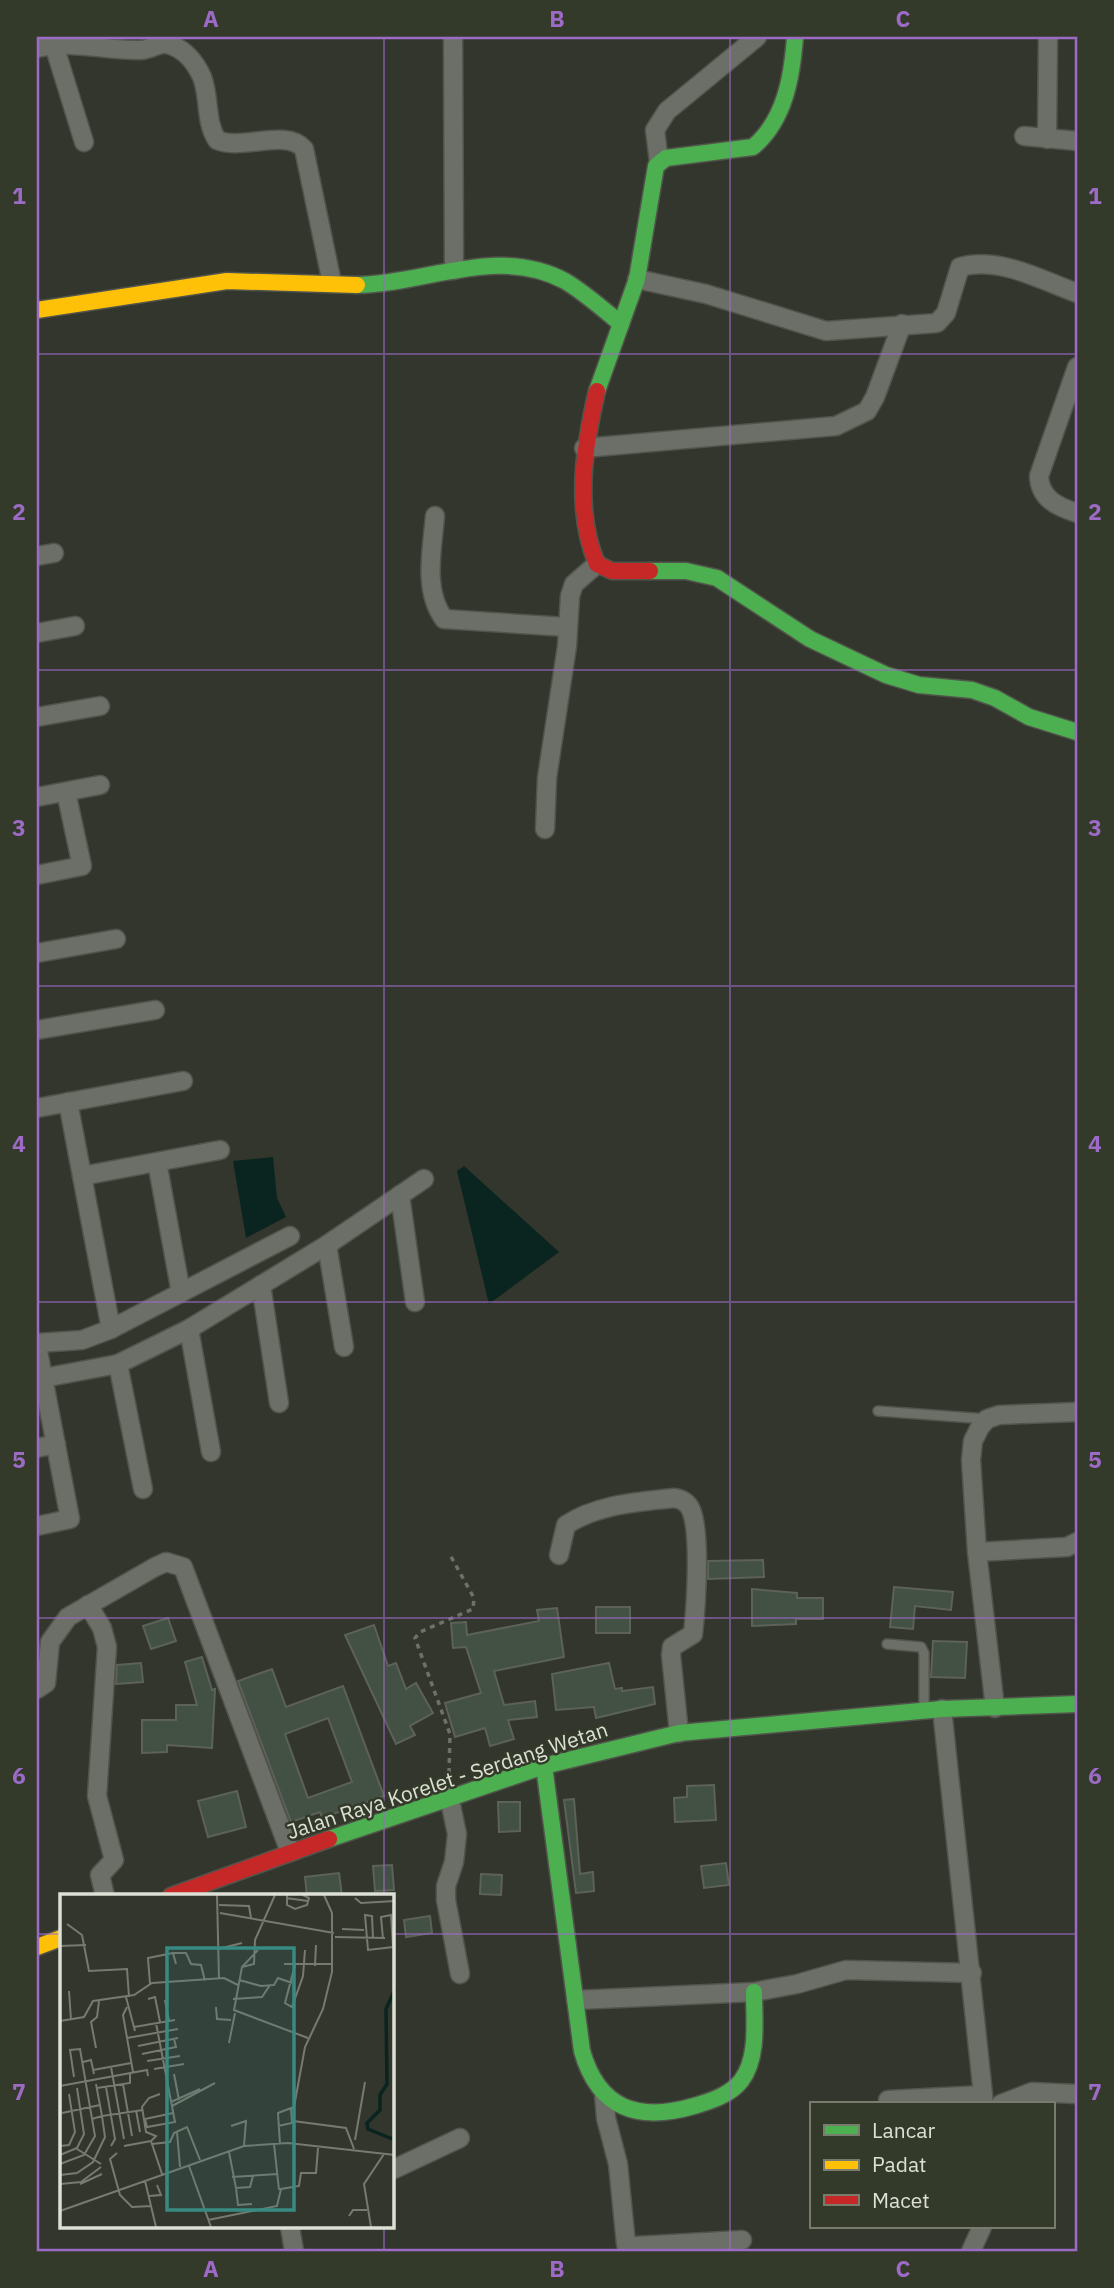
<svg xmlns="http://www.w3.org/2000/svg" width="1114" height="2288" viewBox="0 0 1114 2288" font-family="'IBM Plex Sans',sans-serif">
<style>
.water{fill:#0a241f}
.building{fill:#435044;stroke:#5c615a;stroke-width:2;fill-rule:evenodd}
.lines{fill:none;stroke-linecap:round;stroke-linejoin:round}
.lane-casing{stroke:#51544b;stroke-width:12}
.street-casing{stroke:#51544b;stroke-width:21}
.fast-casing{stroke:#51544b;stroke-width:19}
.slow-casing{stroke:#51544b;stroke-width:19}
.jam-casing{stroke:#51544b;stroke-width:19}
.path{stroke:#6e706a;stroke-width:3.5;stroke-dasharray:5 5;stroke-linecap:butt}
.lane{stroke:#6c6f68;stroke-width:9}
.street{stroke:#6c6f68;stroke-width:18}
.fast{stroke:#4caf50;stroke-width:16}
.slow{stroke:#ffc107;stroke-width:16}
.jam{stroke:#c62828;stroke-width:16}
.grid{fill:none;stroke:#9d6bc7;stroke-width:2;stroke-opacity:0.55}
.labels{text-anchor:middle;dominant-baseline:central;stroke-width:5;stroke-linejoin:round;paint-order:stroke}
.street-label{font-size:21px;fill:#dce0d5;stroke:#343a29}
.inset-river{fill:none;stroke:#0a241f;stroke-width:3.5}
.inset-road{fill:none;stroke:#777a70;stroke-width:2}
.view{fill:#388b83;fill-opacity:0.15;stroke:#388b83;stroke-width:3.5}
.inset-edge{fill:none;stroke:#dce0d5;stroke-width:3.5}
.neatline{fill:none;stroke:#9d6bc7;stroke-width:2.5}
.grid-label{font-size:23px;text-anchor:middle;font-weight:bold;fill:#9d6bc7}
</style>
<rect width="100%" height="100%" fill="#33362d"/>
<g class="water">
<path d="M273 1157 277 1198 286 1217 246 1238 233 1161Z"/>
<path d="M464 1166 559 1252 489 1304 457 1171Z"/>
</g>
<g class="building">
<path d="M763 1560 764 1577 708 1579V1561Z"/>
<path d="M894 1587 953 1592 951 1610 915 1606 913 1629 890 1627Z"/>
<path d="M752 1589 797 1593V1598H823V1619H796V1624L752 1626Z"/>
<rect x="596" y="1607" width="34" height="26"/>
<path d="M557 1608 564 1657 494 1671 504 1705 535 1701 537 1717 508 1720 514 1739 490 1746 485 1728 455 1737 445 1703 481 1693 466 1647 453 1648 451 1623 466 1622 467 1635 539 1621 537 1610Z"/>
<path d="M168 1618 176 1641 151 1649 143 1626Z"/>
<path d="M374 1625 388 1666 396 1663 406 1689 416 1683 433 1713 410 1726 415 1735 396 1744 345 1635Z"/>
<path d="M933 1641 967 1642 965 1678 931 1677Z"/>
<path d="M202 1657 212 1690 215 1689 212 1748 167 1745V1752L142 1753V1720H176V1705H197L185 1662Z"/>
<path d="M141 1663 143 1682 116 1684 117 1665Z"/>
<path d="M609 1663 615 1689 622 1688V1691L653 1687 655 1704 596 1718 594 1707 556 1710 552 1674Z"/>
<path d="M272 1669 286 1707 343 1686 384 1796 322 1818 320 1812 291 1822 238 1681ZM328 1718 352 1782 308 1798 285 1734Z"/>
<path d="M714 1785 716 1820 675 1822 674 1798 687 1797V1786Z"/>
<path d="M237 1791 246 1827 208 1837 198 1801Z"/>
<path d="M574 1799 580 1874 593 1872 594 1891 576 1893 564 1800Z"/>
<path d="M498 1802H520V1831L499 1832Z"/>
<path d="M726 1863 729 1885 704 1888 701 1866Z"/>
<path d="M392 1865 394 1890 375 1891 373 1866Z"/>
<path d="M339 1873 342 1896H307L305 1877Z"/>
<path d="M481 1874 502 1875 501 1895 480 1894Z"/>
<path d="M430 1916 432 1933 406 1937 404 1920Z"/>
</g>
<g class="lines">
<defs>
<g id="lane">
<path d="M878 1411 987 1419"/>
<path d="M887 1644 921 1647 924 1653V1706"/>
</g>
<g id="street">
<path d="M453 37 454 270"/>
<path d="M54 45C84 43 112 51 141 50 153 49 161 40 173 46 186 51 196 64 202 77 210 97 205 122 217 140 241 151 287 128 304 149L332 283"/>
<path d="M37 48 54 45 84 142"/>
<path d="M1024 136 1077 141"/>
<path d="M1047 139 1048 37"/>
<path d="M659 162 655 130 667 111 757 37"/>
<path d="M637 279 706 294 826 331 937 323 946 313 960 267C999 256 1041 280 1077 293"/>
<path d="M1077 367 1039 476C1040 499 1058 507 1077 513"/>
<path d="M584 448 836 426 867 411 875 397 902 324"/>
<path d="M435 516C432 551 423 590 444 619L567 627"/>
<path d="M37 556 54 553"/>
<path d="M37 633 75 626"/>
<path d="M37 717 100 706"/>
<path d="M37 797 100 785"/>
<path d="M545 829 547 778 567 646 570 596 574 584 597 564"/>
<path d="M37 875 82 866 66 792"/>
<path d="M37 953 116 939"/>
<path d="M37 1030 155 1010"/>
<path d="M68 1102 111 1329"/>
<path d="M37 1108 183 1081"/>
<path d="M157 1162 181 1293"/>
<path d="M82 1176 220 1150"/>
<path d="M400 1195 415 1302"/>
<path d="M327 1245 344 1347"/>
<path d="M261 1285 279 1403"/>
<path d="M189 1329 211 1452"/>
<path d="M37 1343 82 1340 111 1329 290 1236"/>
<path d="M37 1346 70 1519 37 1526"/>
<path d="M118 1364 143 1489"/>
<path d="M43 1378 118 1364 189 1329 327 1245 424 1179"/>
<path d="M37 1448 56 1444"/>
<path d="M977 1552 1067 1547 1077 1542"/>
<path d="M559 1555 566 1525C598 1504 638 1502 674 1498 682 1499 688 1503 691 1510 701 1533 696 1607 693 1634L672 1647 671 1655 679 1733"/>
<path d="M88 1605 102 1628 107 1647 97 1796 114 1860 100 1875 105 1896"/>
<path d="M37 1689 46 1683 50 1642 68 1617 155 1567 166 1562 183 1567 290 1852"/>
<path d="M995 1708 977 1552 971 1460 973 1441 980 1427 987 1419 999 1415 1077 1412"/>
<path d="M942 1709 984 2104"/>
<path d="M449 1796 457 1834 454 1862 446 1886V1900L460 1974"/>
<path d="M576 2000 754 1992 797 1984 846 1970 972 1973"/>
<path d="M604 2094 606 2118 618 2164 626 2244 636 2246 742 2240"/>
<path d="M888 2100 982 2095"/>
<path d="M1001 2104 1032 2092 1077 2094"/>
<path d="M392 2170 460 2138"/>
<path d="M290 2227 294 2251"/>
<path d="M971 2251 982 2227"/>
</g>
<g id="fast">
<path d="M357 285C426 284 499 245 565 281 585 293 603 309 621 324"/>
<path d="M597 391 637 279 656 166 666 158 753 147C785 120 792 77 795 37"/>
<path d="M650 571H686L717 578 810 639 886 675 919 685 972 690 995 698 1029 717 1077 732"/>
<path d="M544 1766 582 2051C599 2110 639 2122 694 2106 711 2101 730 2095 741 2081 759 2058 754 2019 754 1992"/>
<path d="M329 1839 544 1766 679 1733 942 1709 1077 1704"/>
</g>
<g id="slow">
<path d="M37 310 227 281 357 285"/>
<path d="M37 1947 61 1938"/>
</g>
<g id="jam">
<path d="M597 391C584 447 574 510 597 564L612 571H650"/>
<path d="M171 1896 329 1839"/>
</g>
</defs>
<use href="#lane" class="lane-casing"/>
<use href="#street" class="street-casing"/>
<use href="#fast" class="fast-casing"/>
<use href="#slow" class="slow-casing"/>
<use href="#jam" class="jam-casing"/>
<path class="path" d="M449 1773 450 1734 415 1638 420 1632 473 1609 474 1598 449 1553"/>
<use href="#lane" class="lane"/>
<use href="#street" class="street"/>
<use href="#fast" class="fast"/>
<use href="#slow" class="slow"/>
<use href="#jam" class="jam"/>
</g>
<path class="grid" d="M384 37V1896M730 37V2251M37 354H1077M37 670H1077M37 986H1077M37 1302H1077M37 1618H1077M37 1934H61M392 1934H1077M384 2227V2251"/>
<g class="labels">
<g class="street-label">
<text transform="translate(447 1780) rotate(-18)">Jalan Raya Korelet - Serdang Wetan</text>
</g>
</g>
<g transform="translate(60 1894)">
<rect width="334" height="334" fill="#33362d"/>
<path class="inset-river" d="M335 95 326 115 327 190 320 201V216L307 229 308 235 335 246"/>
<path class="inset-road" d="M157 1 159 85M215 1 195 46 194 70 182 73 174 116 248 144M227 1V11L235 15 247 11 249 4 243 1M226 4 248 7M295 4 301 9 335 7M159 11 189 12 191 24M160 19 274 39M7 30 22 41 29 77 67 75 69 103M282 35 304 36M275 43 325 44M313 45 312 22 305 21 308 56 333 53 331 21 321 23 323 45M0 52 26 51M158 55 182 49M113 59H126L131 70 141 71 145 87M224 70H271M235 71 225 109 232 113 243 82 245 56M255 72 256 51M182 73 198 56M179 86 201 92 214 91 218 84 232 89M90 90 88 64 113 59 116 70M9 97 11 126M66 103 75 137M88 105 95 103 100 128M173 105 202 103 210 91M105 106 109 127M67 113 63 121 73 178M156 113 157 125 171 126M0 127 24 123 33 107 74 101 92 89 164 84 178 91M96 129 115 228 87 233 85 225 113 219M74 133 115 126M67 144 118 135M169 149 175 119M78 152 118 144M36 154 31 128 37 123 39 107M82 160 116 153 114 145M87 167 120 162M23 168 31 166 34 180M51 173 64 245M94 175 124 170M33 176 71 169M114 180 119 206M63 190 72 242M0 192 87 176 88 182M46 193 55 245 51 252M37 194 70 189V180M100 200 89 204 82 213 86 238 96 242 91 247 102 280M111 208 140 195M112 212 155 189M76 216 80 238M2 219 40 211M32 225 42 222 36 190M233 227 286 234 294 255M171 232 186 227 184 252M218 232 232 229 231 215M117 238 120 273M295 246 305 188M92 250 110 248 114 239 127 233 140 266M214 250 219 296M220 250 218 219 234 213 245 153 263 115 272 78V19L264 1M0 252 9 251 15 238 9 200M64 252 91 247M17 255 41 270M169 258 176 294 190 293 193 282M57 259 50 265 60 301 72 313 91 312M0 261 17 254 24 240 17 194M0 270 24 261 35 242 20 155 10 156 14 183M129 272 151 333M0 281 17 279 33 268 45 243 42 222 83 216M172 283 218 280M85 287 96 333M0 290 21 288 41 273M20 290 42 280M176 294 178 311 192 310M89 302 101 301 97 291M0 317 184 252 228 249 335 261M289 322 293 316H307M148 326 217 312 221 295 239 292 241 279H256L258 254M311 333 304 290 324 260"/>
<path class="view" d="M107 54H234V316H107Z"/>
<rect width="334" height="334" class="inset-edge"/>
</g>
<rect width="1114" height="2288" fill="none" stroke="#343a29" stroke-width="77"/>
<rect x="810" y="2102" width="245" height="126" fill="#343a29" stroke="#777c6e" stroke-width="2"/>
<rect x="824" y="2125" width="35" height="10" fill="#4caf50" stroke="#777c6e" stroke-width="2"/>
<text x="872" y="2138" font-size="21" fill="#dce0d5">Lancar</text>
<rect x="824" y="2160" width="35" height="10" fill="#ffc107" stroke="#777c6e" stroke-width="2"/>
<text x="872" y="2172" font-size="21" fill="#dce0d5">Padat</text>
<rect x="824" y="2195" width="35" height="10" fill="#c62828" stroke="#777c6e" stroke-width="2"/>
<text x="872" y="2208" font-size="21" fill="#dce0d5">Macet</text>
<rect x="38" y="38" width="1038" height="2212" class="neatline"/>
<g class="grid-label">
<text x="211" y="27">A</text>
<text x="557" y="27">B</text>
<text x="903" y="27">C</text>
<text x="19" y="204">1</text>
<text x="1095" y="204">1</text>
<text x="19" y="520">2</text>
<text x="1095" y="520">2</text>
<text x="19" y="836">3</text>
<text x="1095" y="836">3</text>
<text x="19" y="1152">4</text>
<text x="1095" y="1152">4</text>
<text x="19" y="1468">5</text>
<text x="1095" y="1468">5</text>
<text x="19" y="1784">6</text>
<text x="1095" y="1784">6</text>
<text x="19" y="2100">7</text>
<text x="1095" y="2100">7</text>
<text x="211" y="2277">A</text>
<text x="557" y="2277">B</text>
<text x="903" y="2277">C</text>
</g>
</svg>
